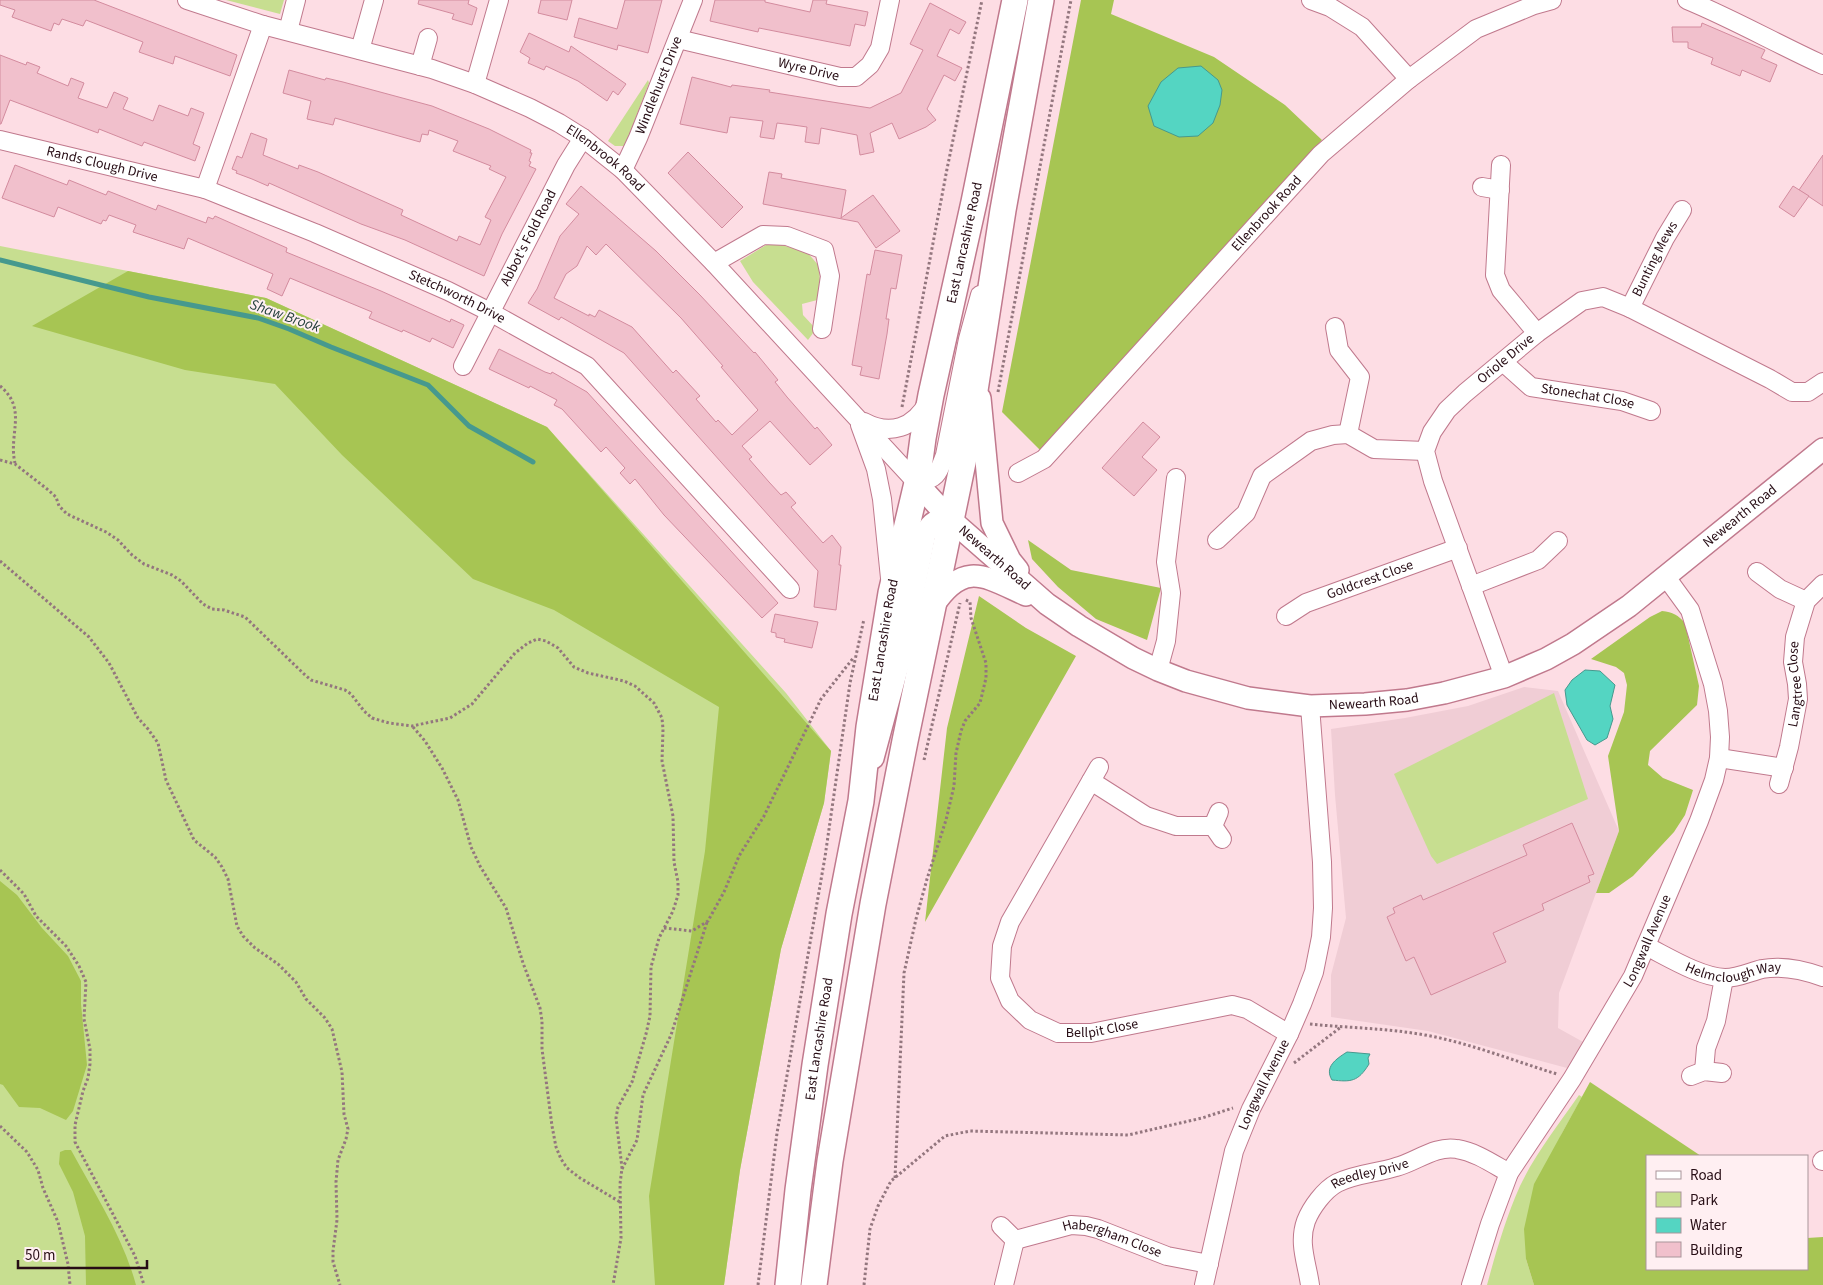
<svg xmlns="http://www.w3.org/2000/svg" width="1823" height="1285" viewBox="0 0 1823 1285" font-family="'Source Sans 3',sans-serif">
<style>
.built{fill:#f0cdd5}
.green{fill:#c7de90}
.forest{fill:#a7c553}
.water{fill:#54d5c2;stroke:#46998e}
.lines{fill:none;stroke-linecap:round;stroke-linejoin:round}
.stream{stroke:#46998e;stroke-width:5}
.building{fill:#f1c0cc;stroke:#d38b9e;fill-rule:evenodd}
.minor-casing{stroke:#c0798d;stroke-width:20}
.major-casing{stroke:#c0798d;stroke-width:24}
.highway-casing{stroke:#c0798d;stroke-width:28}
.path{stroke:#93767e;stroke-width:3;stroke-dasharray:2.5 2.5;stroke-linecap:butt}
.minor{stroke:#fff;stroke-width:18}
.major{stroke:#fff;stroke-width:21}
.highway{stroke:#fff;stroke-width:25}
.labels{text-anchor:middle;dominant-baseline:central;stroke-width:4;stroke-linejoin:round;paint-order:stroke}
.street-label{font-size:14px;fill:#270d15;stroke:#ffeff2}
.water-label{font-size:15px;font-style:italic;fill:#26423d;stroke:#ffeff2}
</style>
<rect width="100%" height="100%" fill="#fddde4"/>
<path class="built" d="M1524 687 1558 691 1619 831 1559 993 1558 1028 1585 1043 1567 1068 1428 1031 1331 1017V975L1346 918 1335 795 1331 729 1405 718 1468 706Z"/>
<g class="green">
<path d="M226 0H284L280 14Z"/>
<path d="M648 80 649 83 625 146H615L608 141Z"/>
<path d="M771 242 807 252 819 266 821 299 802 304 803 315 816 329 808 340 753 282 740 261Z"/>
<path d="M0 246 266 298 547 427 786 693 831 751 824 803 781 949 740 1170 724 1285H0Z"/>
<path d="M1554 693 1588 799 1437 864 1431 856 1394 774Z"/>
<path d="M1579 1095 1582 1097 1561 1135 1526 1259 1534 1285H1487C1496 1252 1506 1217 1520 1186 1535 1154 1559 1124 1579 1095Z"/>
</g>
<g class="forest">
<path d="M1081 0H1114L1111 14 1214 57 1285 105 1322 140 1042 452 1002 412Z"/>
<path d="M128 271 266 298 547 427 831 751 824 803 781 949 740 1170 724 1285H655L649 1196 705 851 719 707 554 610 473 579 342 455 275 384 185 370 32 326Z"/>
<path d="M1028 540 1071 570 1161 588 1147 640 1096 619 1058 587 1032 559Z"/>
<path d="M979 596 1026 628 1076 656 925 922 947 728Z"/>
<path d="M1662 611C1673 612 1678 615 1685 623L1699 686 1697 705 1650 751 1648 765 1663 778 1693 790 1685 815 1674 832 1633 876 1609 893H1596L1619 831 1608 756 1624 712 1627 685 1624 673 1616 667 1591 659 1650 617Z"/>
<path d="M0 881 17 895 42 928 68 956 81 981V1004L87 1065 73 1111 66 1120 40 1108 19 1107 3 1085 0 1084Z"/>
<path d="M1590 1082 1701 1156H1647V1269H1807V1238L1823 1237V1285H1534L1526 1259 1524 1229 1534 1184Z"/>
<path d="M65 1150H71C95 1194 123 1237 136 1285H86L85 1236 73 1192 59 1164 60 1152Z"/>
</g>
<g class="water">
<path d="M1201 66 1218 80 1222 90 1220 105 1213 123 1198 136 1179 137 1154 126 1148 106 1161 82 1178 68Z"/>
<path d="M1585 670 1600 671 1615 685 1610 706 1613 719 1607 738 1595 745 1587 740 1567 705 1565 690 1572 680Z"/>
<path d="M1347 1052 1370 1054 1368 1058 1369 1064C1358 1082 1351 1082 1332 1080 1324 1067 1336 1059 1347 1052Z"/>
</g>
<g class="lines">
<path class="stream" d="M0 260 149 297 258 318 289 329 331 347 428 385 469 426 533 462"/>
</g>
<g class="building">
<path d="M0 0H94L237 55 230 76 175 56 173 64 139 52 143 42 86 20 83 26 62 19 59 25 54 23 51 31 12 17 15 10 0 5Z"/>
<path d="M419 0H469L468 4 477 8 472 25 452 19 454 14 418 4Z"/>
<path d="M541 0H572L567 20 538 13Z"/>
<path d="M625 0H662L648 53 618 45 617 50 574 37 579 18 617 29Z"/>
<path d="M715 0H765V2L810 12 813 0H827L826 4 868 12 865 26 855 24 850 46 759 28 758 32 710 21Z"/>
<path d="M930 3 966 22 959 34 950 29 937 56 962 68 955 81 944 75 927 109 936 120 926 127 899 139 892 123 870 133 874 152 860 155 857 135 836 131 821 128 819 144 805 142 807 127 793 125 777 123 774 139 760 137 763 121 730 117 727 133 680 124 692 77 731 87 732 85 770 90 769 92 870 108 901 93 923 50 910 44Z"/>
<path d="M1702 23 1765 50 1761 58 1777 65 1770 82 1742 70 1740 76 1711 64 1713 58 1688 48V42H1673L1672 27H1701Z"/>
<path d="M529 33 569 52 571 46 626 84 618 95 613 91 607 101 578 81 546 66 544 70 528 63 530 58 520 52Z"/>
<path d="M0 55 26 65 27 62 40 67 37 73 68 86 71 78 84 83 78 98 107 108 114 92 128 98 123 109 153 121 159 105 188 116 191 108 204 113 193 144 200 147 195 161 144 142 142 146 99 129 98 133 10 100 1 124H0Z"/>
<path d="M289 70 325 80 326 78 343 82 432 106 489 129 531 150 530 153H532L529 161 531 162 529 166 536 169 502 234 484 276 405 240 361 224 269 183 268 186 252 179 236 173 237 171 232 169 237 156 242 158 251 133 267 139 263 155 298 169 299 165 318 172 403 210 401 215 457 241 459 236 480 245 491 220 485 217 506 177 489 169 491 166 453 151 458 141 429 130 428 135 422 134 420 142 335 118 333 125 307 119 311 101 283 93Z"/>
<path d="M688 152 743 207 722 228 668 173Z"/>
<path d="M1823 155V206L1799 190Z"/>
<path d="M15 165 67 185 69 180 106 195 108 191 156 210 158 205 206 223 208 217 213 219 215 216 287 248 286 252 381 291 450 322 451 319 464 325 453 348 432 338 430 342 403 330 402 332 369 318 372 312 290 278 282 296 267 289 273 274 188 238 184 249 133 232 136 225 109 215 106 221 103 220 101 224 58 207 54 217 2 198Z"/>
<path d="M769 172 782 174 781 178 846 190 841 218 873 195 900 231 876 248 858 222 763 204Z"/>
<path d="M581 186 656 251 700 295 754 353 755 352 778 380 775 382 787 397 815 429 817 427 832 445 810 465 770 421 742 446 752 457 749 459 769 482 781 495 786 492 796 503 791 507 823 543 832 535 841 547 839 565H841L836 610 814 607 818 571 624 353 561 317 559 320 528 303 537 289 560 236 579 214 566 204ZM606 244 681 318 723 366 721 367 758 410 732 435 718 420 716 422 696 399 700 396 676 370 673 373 632 327 599 310 595 317 589 314V316L554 298 566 274 577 266 587 246 596 255Z"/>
<path d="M1793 186 1809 196 1794 217 1779 207Z"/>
<path d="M875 250 902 255 896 289 891 288 886 319H889L887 334 879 379 860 375 862 367 852 365 867 274 870 275Z"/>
<path d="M499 349 545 372 551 374 552 372 587 392 778 603 762 618 664 515 635 479 630 484 620 473 625 468 606 447 601 452 562 409 554 405 557 400 530 386 529 388 489 369Z"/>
<path d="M1143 422 1160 437 1142 457 1157 470 1134 496 1102 468Z"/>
<path d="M775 614 818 622 812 648 784 642 785 639 776 637V633L771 632Z"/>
<path d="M1572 823 1594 874 1588 876 1590 882 1542 904 1544 910 1493 933 1506 962 1431 995 1414 957 1406 961 1387 917 1395 913 1393 908 1421 895 1423 900 1527 855 1523 845Z"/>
</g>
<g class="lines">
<defs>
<g id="minor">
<path id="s1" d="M187 0 263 25 432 69 475 84 530 108 559 123 583 138 623 170 714 263 917 483C937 479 938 474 945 455L968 339 980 295"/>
<path d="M1311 0 1330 7 1362 27 1409 79"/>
<path d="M1687 0C1733 19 1777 44 1823 65"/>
<path id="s2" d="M263 25 205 189 315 233 448 291 490 312 587 366 790 589"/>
<path d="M288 31 296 0"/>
<path id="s3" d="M678 39 840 77H856L870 65 880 48 890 0"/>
<path d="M360 50 374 0"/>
<path d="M420 66 428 38"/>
<path d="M475 84 499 0"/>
<path id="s4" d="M0 140 205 189"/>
<path d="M1501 165 1495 275 1501 290 1537 333"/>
<path id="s5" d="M623 170 638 138 693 0"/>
<path d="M1482 187 1500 190"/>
<path d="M714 263 763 235 787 236 824 250 830 276 822 329"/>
<path id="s6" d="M1630 308 1665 238 1682 210"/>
<path d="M1335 327 1339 350 1360 377 1348 434"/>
<path id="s7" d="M1503 362 1531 387 1622 401 1651 411"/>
<path id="s8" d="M463 366 566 165 583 138"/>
<path d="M864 422C890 436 914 428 928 402"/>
<path d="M860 425 876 469 882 499 890 578"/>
<path id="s9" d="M1018 473 1044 459 1321 154 1409 79 1476 29 1534 5 1552 0"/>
<path d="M1217 540 1246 513 1262 476 1311 441 1333 435 1348 434 1374 449 1425 451"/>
<path d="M1757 572 1780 589 1806 601"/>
<path d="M1471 586 1538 560 1558 541"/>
<path id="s10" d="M1286 616 1306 603 1458 548"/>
<path d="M1158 670 1166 641 1171 593 1166 562 1176 478"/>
<path id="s11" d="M1504 677 1433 481 1425 451 1432 432 1447 410 1465 393 1537 333 1582 301 1603 297 1630 308 1770 379 1792 392H1808L1823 382"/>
<path d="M1719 758 1784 768"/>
<path id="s12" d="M1099 767 1010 922 1002 946 1000 978 1010 1001 1030 1020 1058 1033H1091L1232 1005 1247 1009 1289 1034"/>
<path d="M1091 781 1146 816 1176 826H1213"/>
<path id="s13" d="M1779 784 1789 747 1798 699 1797 684 1793 662 1795 637 1806 601 1823 584"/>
<path d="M1219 812 1213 826 1222 839"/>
<path id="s14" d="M1646 946C1668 957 1700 977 1725 978 1738 978 1750 972 1762 969 1783 965 1804 970 1823 977"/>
<path d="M1704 1071 1706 1048 1716 1021 1724 978"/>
<path d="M1691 1076 1704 1071 1722 1073"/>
<path d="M1822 1161 1823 1160"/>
<path id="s15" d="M1001 1226 1015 1240 1071 1225 1086 1226 1098 1229 1167 1256 1209 1264"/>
<path d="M1004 1285 1015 1240"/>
<path id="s16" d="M1204 1285 1234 1151 1251 1109 1289 1034 1302 1004 1314 972 1321 937 1323 908 1322 862 1310 706"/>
<path id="s17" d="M1310 1285C1307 1263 1298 1243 1306 1221 1311 1208 1324 1190 1337 1183 1354 1174 1377 1173 1396 1167 1416 1162 1435 1145 1457 1149 1476 1152 1493 1164 1509 1173"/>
<path id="s18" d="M1471 1285 1490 1224 1509 1173 1572 1079 1633 976 1699 821 1714 780 1719 758 1720 737 1718 711 1713 684 1690 610 1666 577"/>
</g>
<g id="major">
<path d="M980 398 992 523 1010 560 1018 570"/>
<path id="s19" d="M917 483 950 519 1047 604 1079 626 1133 658 1158 670 1186 681 1248 698 1310 706 1365 704 1407 700 1444 693 1504 677 1546 659 1573 644 1629 606 1823 449"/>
<path d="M933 606C964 560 984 576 1026 595"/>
<path d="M873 758 900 658 925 534C931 522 937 519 950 519"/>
</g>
<g id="highway">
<path id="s20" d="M788 1285 798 1190 815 1065 839 914 861 801 869 727 891 593 917 483 923 438 931 395 974 202 1015 0"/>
<path d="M814 1285 830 1161 873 904 905 741 966 448 1003 210 1041 0"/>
</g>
</defs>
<use href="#minor" class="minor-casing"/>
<use href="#major" class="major-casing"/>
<use href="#highway" class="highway-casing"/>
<g class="path">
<path d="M0 386C28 409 8 434 15 463"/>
<path d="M998 392 1071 0"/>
<path d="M902 407 947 169 982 0"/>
<path d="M0 460 15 464 47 489 56 497 59 506 67 514 106 532 118 540 132 555 144 564 172 575 181 581 203 604 212 609 224 610 245 617 304 674 311 680 345 690 351 694 364 711 372 718 389 723 412 726 450 718 472 704 515 653 528 643 537 639 546 641 558 648 574 667 588 673 624 681 635 686 654 703 662 718 663 729 662 761 673 816 674 862 678 882V895L673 911 659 938 651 967 650 1016 646 1034 632 1082 618 1107 616 1118 622 1168 620 1184 621 1238 613 1285"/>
<path d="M0 561 89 637 109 663 138 718 148 729 158 743 166 780 194 840 215 857 222 867 228 879 237 926 243 936 255 948 278 964 296 982 306 999 325 1018 332 1029 342 1072 344 1114 348 1129 346 1139 338 1160 336 1182 337 1220 333 1251V1262L340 1285"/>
<path d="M413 727 425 741 442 768 458 800 471 847 480 866 506 908 523 963 540 1008 542 1021V1049L552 1126 556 1147 561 1159 567 1168 580 1178 620 1202"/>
<path d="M924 760 960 603"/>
<path d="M0 870 24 894 36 916 66 946 79 966 86 982 84 1019 90 1049V1064L88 1078 83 1091 75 1125V1142L135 1256 144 1285"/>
<path d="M664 928 692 931 708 921 724 892 739 856 764 816 821 699 854 657"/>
<path d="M1310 1024C1348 1028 1386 1028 1425 1035 1470 1043 1514 1061 1557 1074"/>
<path d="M1294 1063 1341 1027"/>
<path d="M0 1126 27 1152 38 1170 43 1188 58 1222 68 1264 70 1285"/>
<path d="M622 1169 637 1140 643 1095 671 1035 707 922"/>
<path d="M895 1178 904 973 916 919 927 879 946 820 954 786 956 753 961 731 965 721 980 703 986 678V663L971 618 970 602 964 599"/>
<path d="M758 1285 777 1133 825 857 850 683 864 619"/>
<path d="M864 1285 870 1229 878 1206 891 1181 945 1136 970 1131 1128 1135 1202 1118 1233 1108"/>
</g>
<use href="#minor" class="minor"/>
<use href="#major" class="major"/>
<use href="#highway" class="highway"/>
</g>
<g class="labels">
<g class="street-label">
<text stroke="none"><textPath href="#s3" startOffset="134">Wyre Drive</textPath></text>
<text stroke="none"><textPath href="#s5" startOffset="92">Windlehurst Drive</textPath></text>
<text stroke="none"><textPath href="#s1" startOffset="451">Ellenbrook Road</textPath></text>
<text stroke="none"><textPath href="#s4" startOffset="105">Rands Clough Drive</textPath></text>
<text stroke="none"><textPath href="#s9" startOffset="361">Ellenbrook Road</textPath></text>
<text stroke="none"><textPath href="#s8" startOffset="144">Abbot's Fold Road</textPath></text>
<text stroke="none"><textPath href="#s20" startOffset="1058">East Lancashire Road</textPath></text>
<text stroke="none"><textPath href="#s6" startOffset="55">Bunting Mews</textPath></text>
<text stroke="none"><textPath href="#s2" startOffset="448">Stetchworth Drive</textPath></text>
<text stroke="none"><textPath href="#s11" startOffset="364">Oriole Drive</textPath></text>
<text stroke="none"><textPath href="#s7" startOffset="95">Stonechat Close</textPath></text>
<text stroke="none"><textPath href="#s19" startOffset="948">Newearth Road</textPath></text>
<text stroke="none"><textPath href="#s19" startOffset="108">Newearth Road</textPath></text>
<text stroke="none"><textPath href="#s10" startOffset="92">Goldcrest Close</textPath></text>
<text stroke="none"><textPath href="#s20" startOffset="652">East Lancashire Road</textPath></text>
<text stroke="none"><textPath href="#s13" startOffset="102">Langtree Close</textPath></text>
<text stroke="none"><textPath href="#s19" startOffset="528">Newearth Road</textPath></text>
<text stroke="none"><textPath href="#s18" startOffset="389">Longwall Avenue</textPath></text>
<text stroke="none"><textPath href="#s14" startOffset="94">Helmclough Way</textPath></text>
<text stroke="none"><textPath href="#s12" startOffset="364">Bellpit Close</textPath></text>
<text stroke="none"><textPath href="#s20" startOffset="248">East Lancashire Road</textPath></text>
<text stroke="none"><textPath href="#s16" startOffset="210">Longwall Avenue</textPath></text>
<text stroke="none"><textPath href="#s17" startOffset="149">Reedley Drive</textPath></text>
<text stroke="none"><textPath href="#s15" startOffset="121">Habergham Close</textPath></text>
</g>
<g class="water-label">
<text transform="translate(285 316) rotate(19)">Shaw Brook</text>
</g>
</g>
<rect x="1646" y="1155" width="162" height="115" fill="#ffeff2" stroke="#a9959a"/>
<rect x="1656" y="1171" width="25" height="8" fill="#ffffff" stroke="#a9959a"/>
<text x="1690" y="1180" font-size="15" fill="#270d15">Road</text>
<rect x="1656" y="1192" width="25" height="15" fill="#c7de90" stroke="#a9959a"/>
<text x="1690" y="1205" font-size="15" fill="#270d15">Park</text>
<rect x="1656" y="1218" width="25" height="15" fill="#54d5c2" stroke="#a9959a"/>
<text x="1690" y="1230" font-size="15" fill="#270d15">Water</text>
<rect x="1656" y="1242" width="25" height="15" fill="#f1c0cc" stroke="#a9959a"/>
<text x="1690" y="1255" font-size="15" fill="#270d15">Building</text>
<path d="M18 1260v8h129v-8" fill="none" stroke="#270d15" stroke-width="2.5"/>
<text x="25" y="1260" font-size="15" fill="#270d15" stroke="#ffeff2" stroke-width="4" paint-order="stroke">50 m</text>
</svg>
